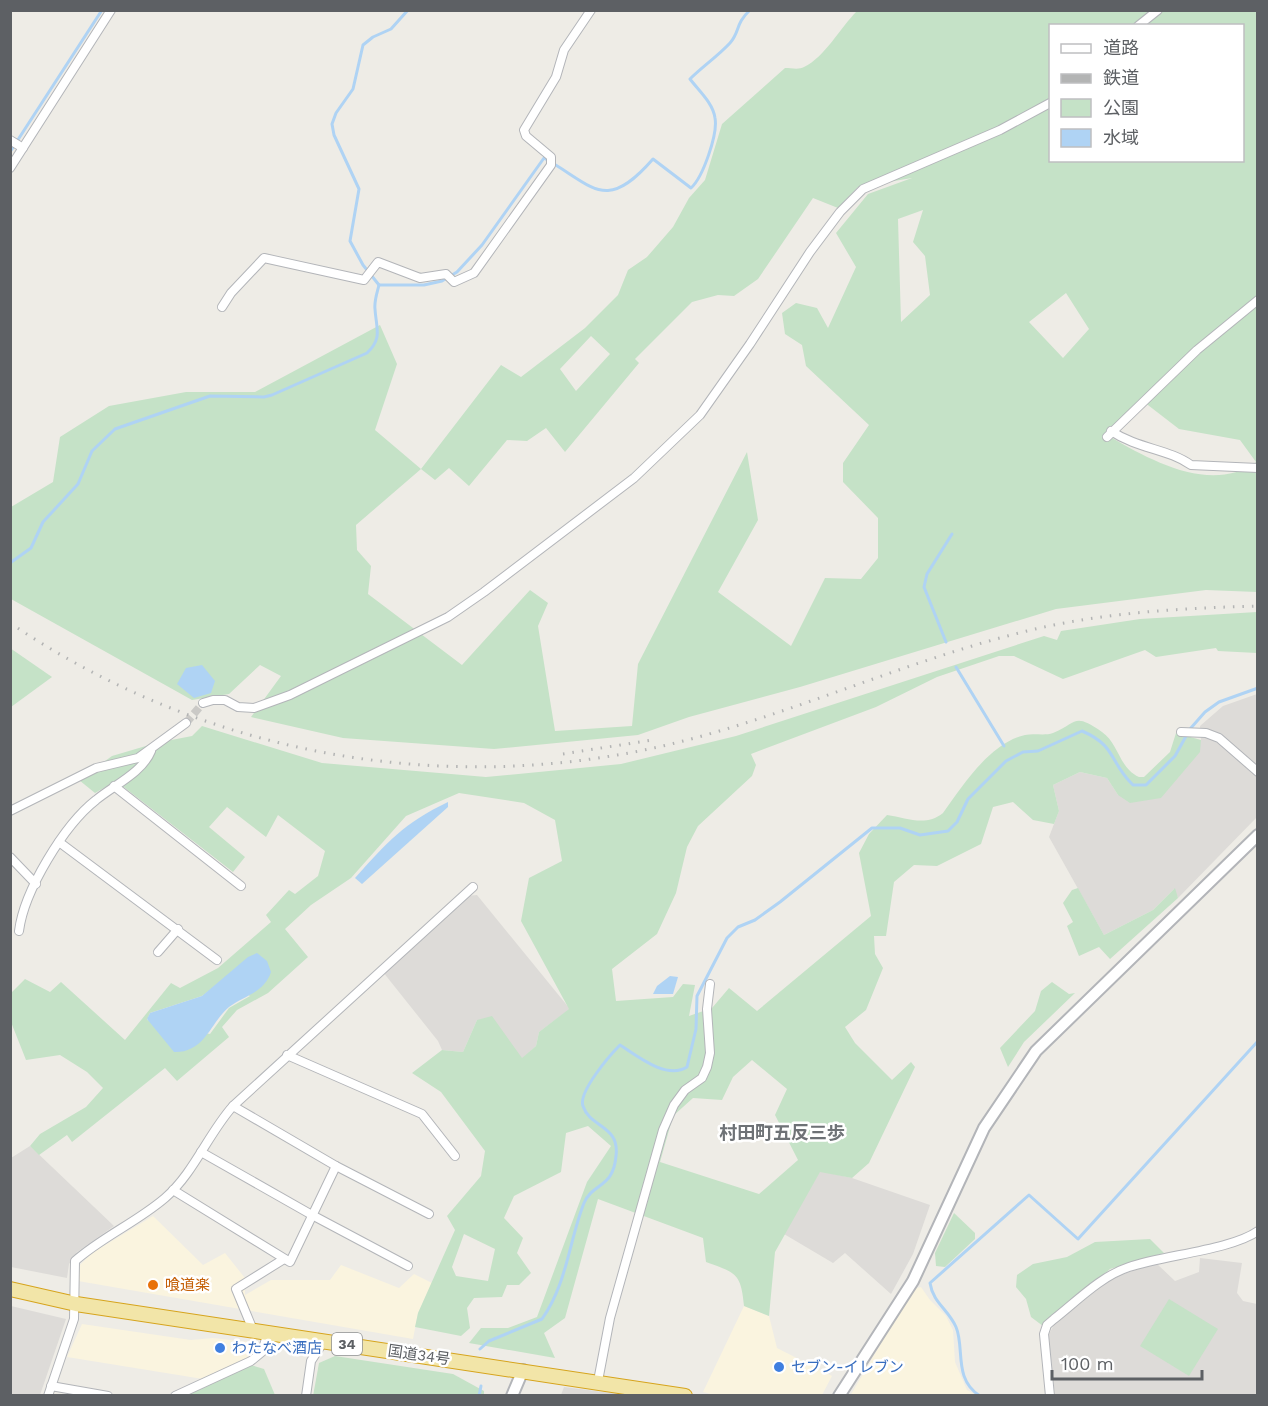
<svg xmlns="http://www.w3.org/2000/svg" width="1268" height="1406" viewBox="0 0 1268 1406" font-family="'Work Sans','Noto Sans JP',sans-serif">
<style>
.commercial{fill:#faf4df}
.industrial{fill:#dddbd8}
.green{fill:#c5e2c7;fill-rule:evenodd}
.water{fill:#afd3f4}
.lines{fill:none;stroke-linecap:round;stroke-linejoin:round}
.stream{stroke:#afd3f4;stroke-width:3}
.minor-tunnel{stroke:#cac9c6;stroke-width:8;stroke-dasharray:8 4;stroke-linecap:butt}
.minor-casing{stroke:#b3b5b9;stroke-width:10}
.tertiary-casing{stroke:#b3b5b9;stroke-width:14}
.trunk-casing{stroke:#d6a41d;stroke-width:16}
.minor{stroke:#fff;stroke-width:8}
.tertiary{stroke:#fff;stroke-width:10}
.trunk{stroke:#f2e5a8;stroke-width:14}
.rail{stroke:#b3b4b4;stroke-width:3;stroke-dasharray:1.5 8;stroke-linecap:butt}
.food-dot{fill:#e8710a;stroke:#fff;stroke-width:2}
.shop-dot{fill:#3f7fe0;stroke:#fff;stroke-width:2}
.labels{text-anchor:middle;dominant-baseline:central;stroke-width:5;stroke-linejoin:round;paint-order:stroke}
.shield{fill:#fff;stroke:#8e9092;stroke-width:1.5}
.shield-label{font-size:14px;font-weight:bold;fill:#5d6064}
.food-label{font-size:15px;fill:#c56008;stroke:#fff;text-anchor:start}
.shop-label{font-size:15px;fill:#366cbe;stroke:#fff;text-anchor:start}
.street-label{font-size:15px;fill:#5d6064;stroke:#fff}
.quarter-label{font-size:18px;font-weight:bold;fill:#6e7276;stroke:#fff}
</style>
<rect width="100%" height="100%" fill="#eeece6"/>
<g class="commercial">
<path d="M153 1216 203 1265 225 1253 245 1278V1295L271 1280H330L341 1265 399 1288 414 1274 432 1283 418 1313 413 1339 78 1281 80 1265 92 1253Z"/>
<path d="M921 1287 930 1300 946 1316 953 1330 955 1362 967 1390 976 1395 850 1396 913 1289Z"/>
<path d="M744 1306 769 1316 777 1348 832 1376 822 1395 718 1396 703 1392Z"/>
<path d="M82 1324 191 1340 213 1338 259 1343 246 1359 203 1379 67 1357Z"/>
</g>
<g class="industrial">
<path d="M1257 694V817L1178 898 1174 889 1153 910 1104 935 1049 837 1059 811 1053 785 1080 772 1107 778 1118 795 1201 740 1200 726 1223 706Z"/>
<path d="M477 895 570 1009 539 1032 536 1046 522 1059 477 1020 463 1052 442 1050 438 1041 383 972 467 896Z"/>
<path d="M30 1146 114 1226 77 1252 69 1264 67 1278 11 1267V1158Z"/>
<path d="M820 1171 852 1178 930 1205 913 1254 891 1294 845 1253 833 1263 784 1234Z"/>
<path d="M1200 1258 1242 1263 1237 1293 1243 1301 1257 1304V1395H1055L1048 1336 1055 1323 1112 1278 1156 1263 1175 1281 1199 1272Z"/>
<path d="M11 1306 66 1319 40 1395H11Z"/>
<path d="M564 1387 628 1395H561Z"/>
</g>
<g class="green">
<path d="M857 11H1257V592L1206 590 1056 609 800 687 689 717 638 735 494 749 343 738 251 717 281 676 260 665 229 694 192 700 11 599V507L53 482 60 437 109 406 186 392H255L380 325 397 364 375 430 421 469 501 365 521 377 585 328 618 295 628 270 647 257 673 227 689 198 705 180 722 124 785 68C791 68 799 70 804 67 825 57 840 28 857 11ZM1050 26H1242V160H1050ZM912 178 868 194 836 233 856 267 828 328 817 308 796 303 782 313 785 334 802 345 806 366 869 425 843 463V482L878 518V558L861 579 825 578 791 646 718 592 758 520 747 452 638 664 632 726 555 731 538 626 548 603 530 590 462 665 368 594 371 566 357 550 356 525 421 469 435 480 449 468 469 486 507 440 527 441 546 428 565 452 639 363 635 359 692 302 718 295 734 296 758 279 813 198 838 208 858 187ZM923 210 913 242 925 256 930 295 901 322 898 219ZM1066 293 1089 329 1063 358 1029 322ZM591 336 610 354 576 391 560 369ZM1144 402 1179 429 1240 440 1256 462C1212 494 1152 461 1112 438Z"/>
<path d="M1257 612V653L1218 651 1216 648 1156 657 1145 650 1063 679 1014 656H999L937 677 876 707 751 754 756 765 752 776 698 826 687 847 676 893 657 934 612 969 616 1001 673 997 683 984 695 985 689 1016 712 1008 729 988 757 1011 871 916 859 853 869 834 887 815C907 818 926 827 943 813 963 785 990 743 1025 735 1034 733 1045 736 1053 733 1078 723 1073 712 1102 732 1119 744 1119 768 1139 777H1144L1170 752 1176 733 1201 740 1200 752 1161 798 1130 803 1118 795 1107 778 1080 772 1053 785 1059 811 1054 824 1033 820 1013 802 993 807 981 844 937 866 914 865 894 882 886 936H874L875 954 883 968 866 1010 845 1027 855 1043 892 1080 911 1062 915 1067 869 1163 852 1178 820 1172 775 1252 769 1316 744 1306C741 1273 736 1273 706 1262L703 1238 598 1199 565 1318 544 1333 555 1358 469 1343 481 1328H508L537 1317 587 1182 611 1146 588 1126 566 1133 561 1172 514 1196 504 1218 523 1238 517 1253 531 1273 519 1285H507L502 1297 474 1298 467 1308 470 1328 461 1336 415 1327 418 1313 455 1230 447 1216 481 1176 485 1151 441 1092 412 1073 442 1050 463 1052 477 1020 492 1016 522 1058 536 1046 539 1032 569 1009 521 921 529 878 562 861 555 820 524 803 459 793 406 816 351 878 311 905 285 929 308 957 268 993 237 1010 222 1027 229 1037 177 1081 165 1068 72 1142 67 1135 39 1155 30 1146 40 1134 86 1107 103 1088 87 1072 60 1055 26 1060 11 1022V993L25 979 50 992 61 982 125 1040 171 983 180 988 218 968 271 922 266 915 289 890 295 894 318 876 325 851 278 815 266 837 227 807 209 827 245 857 233 872 116 781 95 793 79 780 112 756 156 743 192 736 202 726 322 763 486 777 621 764 736 736 1044 636 1057 640 1061 631 1140 619ZM224 980 250 996 229 1008 210 1034 147 1020 150 1013 202 996ZM752 1060 787 1089 775 1115 798 1160 759 1194 660 1162 673 1116 693 1098 722 1100 733 1077ZM464 1234 495 1249 488 1281 456 1276 452 1267Z"/>
<path d="M10 648 52 677 11 707H10Z"/>
<path d="M1078 888 1104 935 1153 910 1175 888 1178 898 1110 959 1099 947 1079 956 1067 926 1073 922 1063 903 1072 890Z"/>
<path d="M1052 982 1069 994 1075 993 1024 1042 1008 1067 1000 1048 1035 1011 1041 991Z"/>
<path d="M954 1213 975 1233V1239L945 1267 936 1266 935 1253Z"/>
<path d="M1150 1239 1164 1253 1110 1269 1043 1326 1031 1317 1026 1299 1016 1287 1017 1275 1033 1264 1067 1257 1095 1242Z"/>
<path d="M1169 1299 1218 1329 1189 1376 1140 1346Z"/>
<path d="M335 1356 453 1374 484 1391V1396H313L319 1363Z"/>
<path d="M251 1365 264 1369 275 1395 184 1396Z"/>
</g>
<g class="water">
<path d="M202 665 215 681 211 693 194 698 177 684 186 668Z"/>
<path d="M448 802V807L362 884 355 878C387 842 404 823 448 802Z"/>
<path d="M257 953 267 961 271 972C264 993 245 995 229 1007 210 1023 205 1053 174 1052L147 1019 150 1013 202 996 248 957Z"/>
<path d="M670 976 678 977 673 994H653L657 986Z"/>
</g>
<g class="lines">
<g class="stream">
<path d="M10 152 102 10"/>
<path d="M379 285H424L442 281 457 272 482 245 544 158C594 186 605 214 653 159L691 188C703 177 718 134 715 118 713 103 699 91 690 79 702 67 718 56 730 43 740 32 735 24 750 10"/>
<path d="M379 285 363 265 350 241 359 189 334 135 332 124 336 113 353 89 363 45 373 37 391 29 408 10"/>
<path d="M10 563 31 548 43 522 78 484 92 451 115 429 210 396 264 397 272 395 367 353C383 338 376 328 375 309 374 301 377 293 379 285"/>
<path d="M946 642 924 587 927 574 952 534"/>
<path d="M956 667 1004 746"/>
<path d="M480 1349 489 1341 542 1319C567 1284 569 1241 584 1203 593 1182 613 1189 616 1156 620 1125 590 1128 583 1106 578 1092 610 1055 620 1045 636 1055 666 1080 687 1067L696 1029 697 996 727 938 738 927 755 920 780 902 872 828H900L920 835 948 831 957 822 968 799 1006 761 1023 752 1038 751 1082 731C1117 746 1109 762 1133 785H1146L1175 756 1190 729 1205 712 1219 702 1258 688"/>
<path d="M479 1396 481 1386"/>
<path d="M980 1396C953 1379 965 1348 956 1327 948 1309 933 1303 930 1283L1029 1195 1078 1239 1258 1041"/>
</g>
<path class="minor-tunnel" d="M186 723 203 703"/>
<defs>
<g id="minor">
<path d="M1138 26 1158 10"/>
<path d="M10 140 23 148"/>
<path d="M10 168 111 10"/>
<path d="M222 307 231 293 264 258 364 280 378 262 420 278 446 274 454 282 474 273 551 165V157L526 136 524 130 556 77 564 50 591 10"/>
<path d="M1111 431C1138 449 1169 449 1191 465L1258 468"/>
<path d="M1107 437 1197 350 1258 300"/>
<path d="M203 703 213 700H225L238 707 254 708 290 695 448 617 484 592 634 478 700 415 750 344 810 252 840 212 863 189 1000 130 1050 103"/>
<path d="M1181 732 1206 733 1219 738 1258 772"/>
<path d="M114 786 241 886"/>
<path d="M10 811 96 768 138 758 186 723"/>
<path d="M59 842 217 960"/>
<path d="M10 857 36 884"/>
<path d="M19 931C24 891 64 825 96 800 114 785 142 773 151 751"/>
<path d="M158 952 178 929"/>
<path d="M287 1055 422 1114 455 1156"/>
<path d="M233 1106 336 1166 429 1214"/>
<path d="M201 1152 312 1215 408 1266"/>
<path d="M173 1190 290 1262 336 1166"/>
<path d="M253 1330 236 1289 284 1259"/>
<path d="M598 1381 610 1318 663 1130 674 1105 685 1090 702 1078 707 1067 710 1053 707 1009 710 984"/>
<path d="M51 1386 108 1396"/>
<path d="M48 1396 74 1319 75 1261C102 1237 137 1222 165 1198 194 1173 208 1134 233 1106L473 887"/>
<path d="M175 1396 251 1361 262 1352 268 1332"/>
<path d="M306 1396 311 1361 324 1341"/>
<path d="M1050 1396 1044 1334 1047 1325 1054 1319C1077 1301 1101 1276 1129 1267 1164 1255 1231 1250 1258 1231"/>
</g>
<g id="tertiary">
<path d="M512 1396 523 1370"/>
<path d="M839 1396 913 1281 984 1128 1036 1051 1258 835"/>
</g>
<path id="trunk" d="M10 1289 76 1304 685 1396"/>
</defs>
<use href="#minor" class="minor-casing"/>
<use href="#tertiary" class="tertiary-casing"/>
<use href="#trunk" class="trunk-casing"/>
<use href="#minor" class="minor"/>
<use href="#tertiary" class="tertiary"/>
<use href="#trunk" class="trunk"/>
<g class="rail">
<path d="M10 623C214 761 466 802 702 736 817 704 927 653 1044 627 1114 612 1186 608 1258 606"/>
<path d="M563 754 652 740"/>
</g>
</g>
<circle class="food-dot" cx="153" cy="1285" r="6"/>
<g class="shop-dot">
<circle cx="220" cy="1348" r="6"/>
<circle cx="779" cy="1367" r="6"/>
</g>
<g class="labels">
<rect class="shield" x="332" y="1333" width="30" height="22" rx="4.5"/>
<g class="shield-label">
<text x="347" y="1344">34</text>
</g>
<g class="food-label">
<text x="165" y="1285">喰道楽</text>
</g>
<g class="shop-label">
<text x="232" y="1348">わたなべ酒店</text>
<text x="791" y="1367">セブン-イレブン</text>
</g>
<g class="street-label">
<text transform="translate(419 1355) rotate(8)">国道34号</text>
</g>
<g class="quarter-label">
<text x="782" y="1132">村田町五反三歩</text>
</g>
</g>
<rect width="1268" height="1406" fill="none" stroke="#5d6064" stroke-width="24"/>
<rect x="1049" y="24" width="195" height="138" fill="#ffffff" stroke="#bebfc1" stroke-width="1.5"/>
<rect x="1061" y="44" width="30" height="9" fill="#ffffff" stroke="#bebfc1" stroke-width="1.5"/>
<text x="1103" y="54" font-size="18" fill="#5d6064">道路</text>
<rect x="1061" y="74" width="30" height="9" fill="#b3b4b4" stroke="#bebfc1" stroke-width="1.5"/>
<text x="1103" y="84" font-size="18" fill="#5d6064">鉄道</text>
<rect x="1061" y="99" width="30" height="18" fill="#c5e2c7" stroke="#bebfc1" stroke-width="1.5"/>
<text x="1103" y="114" font-size="18" fill="#5d6064">公園</text>
<rect x="1061" y="129" width="30" height="18" fill="#afd3f4" stroke="#bebfc1" stroke-width="1.5"/>
<text x="1103" y="144" font-size="18" fill="#5d6064">水域</text>
<path d="M1052 1370v9h150v-9" fill="none" stroke="#5d6064" stroke-width="3"/>
<text x="1061" y="1370" font-size="18" fill="#5d6064" stroke="#ffffff" stroke-width="4.5" paint-order="stroke">100 m</text>
</svg>
